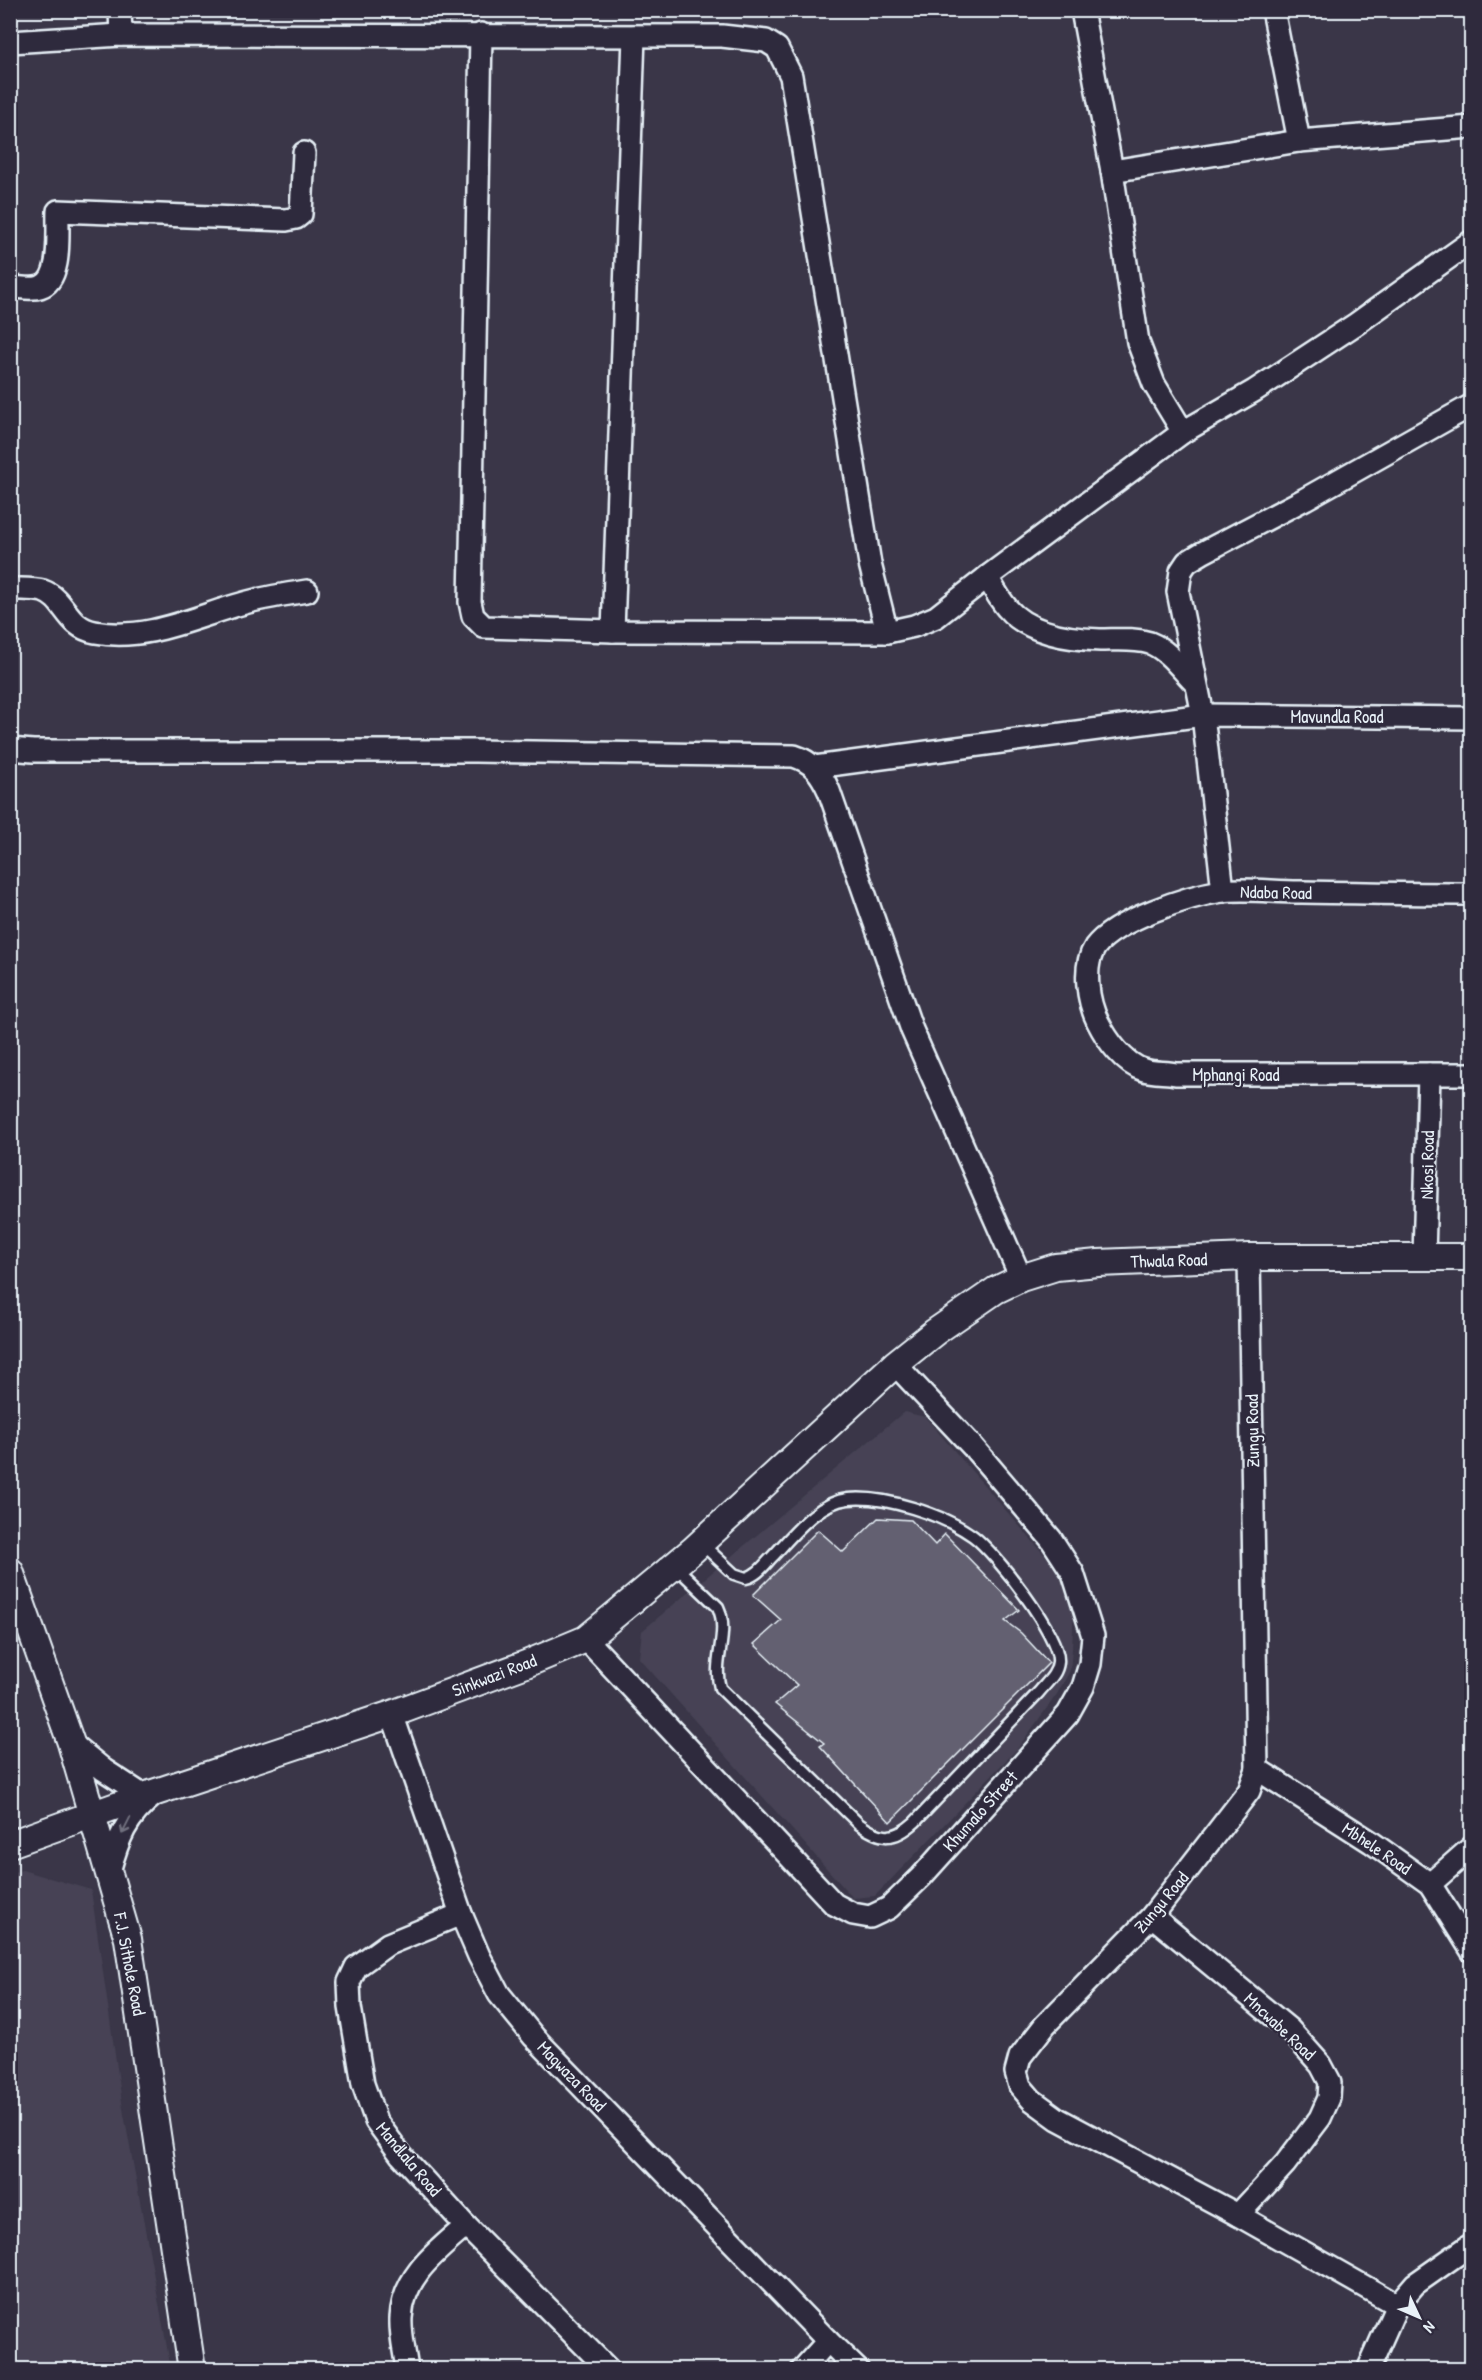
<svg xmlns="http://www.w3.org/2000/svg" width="1482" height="2380" viewBox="0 0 1482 2380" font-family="'Patrick Hand',sans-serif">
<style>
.built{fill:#464354}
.building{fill:#636171;stroke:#e8f1f8;stroke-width:1.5}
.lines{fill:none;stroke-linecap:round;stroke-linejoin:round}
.service-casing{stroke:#e8f1f8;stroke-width:15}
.minor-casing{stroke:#e8f1f8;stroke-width:26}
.tertiary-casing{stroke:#e8f1f8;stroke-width:30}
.service{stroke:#2f2a3d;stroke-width:10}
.minor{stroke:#2f2a3d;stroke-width:21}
.tertiary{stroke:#2f2a3d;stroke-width:26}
.oneway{stroke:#70707e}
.labels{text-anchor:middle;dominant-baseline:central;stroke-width:4.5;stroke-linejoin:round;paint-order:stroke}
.street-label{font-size:18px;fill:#e8f1f8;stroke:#2f2a3d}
</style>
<rect width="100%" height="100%" fill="#3a3648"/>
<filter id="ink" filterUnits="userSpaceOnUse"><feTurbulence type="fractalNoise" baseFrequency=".0167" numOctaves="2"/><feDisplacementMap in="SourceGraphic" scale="12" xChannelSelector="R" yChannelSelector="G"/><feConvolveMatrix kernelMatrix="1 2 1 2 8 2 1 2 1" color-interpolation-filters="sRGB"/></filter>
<g filter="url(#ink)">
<g class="built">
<path d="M904 1412 925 1417 1068 1582 1074 1604 1072 1650 1070 1671 1057 1694 1018 1748 875 1896 853 1898 639 1658 642 1631Z"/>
<path d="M22 1870 91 1890 123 2109 171 2369H11L10 1873Z"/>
</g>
<path class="building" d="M878 1518 911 1520 935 1545 945 1534 1019 1610 1005 1621 1021 1633 1049 1663 890 1822 820 1746 824 1743 775 1704 797 1685 754 1644 781 1620 753 1595 818 1530 843 1552Z"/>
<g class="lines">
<defs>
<path id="service" d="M674 1565 718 1607C730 1633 712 1661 720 1688L859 1824C881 1840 894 1841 915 1822L1039 1692C1046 1683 1057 1675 1058 1662 1061 1636 995 1552 973 1536 944 1515 884 1495 848 1499 818 1502 793 1535 773 1556 765 1564 758 1575 746 1578L734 1574 701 1543"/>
<g id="minor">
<path d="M120 10 121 35"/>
<path d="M1082 10 1112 171 1138 342 1154 384 1183 432"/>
<path d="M1273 10 1299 141"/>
<path d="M481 34 470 602 473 616 484 627 613 631"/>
<path d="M634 36 613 631 887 632 914 626 936 617 987 577 1183 432 1254 391 1356 324 1472 241"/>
<path d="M10 42 121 35 722 36 766 41 777 48 791 76 870 564 887 632"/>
<path d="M1112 171 1299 141 1472 127"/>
<path d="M10 287C19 287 32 290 40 287 63 280 57 231 58 211L286 220 296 218 301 214 304 153"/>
<path d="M987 577C993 587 999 599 1007 608 1028 633 1069 639 1100 640 1117 640 1134 638 1150 643 1168 650 1182 670 1195 683"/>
<path d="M10 589C21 589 33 588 43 591 66 599 66 627 95 632 149 642 198 615 248 602 267 597 287 594 307 591"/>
<path d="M10 749 33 751H475L794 756C813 762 821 773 829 791L912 1030 1021 1278"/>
<path d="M815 767 1203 715 1472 718"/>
<path d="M1223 891 1203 715 1178 592 1181 571 1187 562 1202 553 1305 499 1472 405"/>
<path d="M1472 894C1414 894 1357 893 1299 892 1274 892 1246 888 1222 891 1189 896 1115 920 1095 947 1082 967 1088 1002 1098 1022 1107 1040 1124 1064 1144 1070 1154 1073 1166 1072 1176 1074H1472"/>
<path d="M1249 1257 1257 1769 1249 1791 1152 1916 1045 2025 1020 2057 1016 2072 1020 2086 1032 2100 1058 2119 1238 2215 1397 2305"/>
<path d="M1424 1257 1429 1074"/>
<path d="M586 1639 834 1904 853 1914 870 1917 889 1908 921 1877 1068 1714 1083 1687 1090 1664 1093 1636 1073 1573 1051 1539 973 1447 895 1364"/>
<path d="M392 1714 461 1914 479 1956 499 1994 534 2037 828 2341 858 2370"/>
<path d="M71 1743 104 1770 144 1796"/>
<path d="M1257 1769 1371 1842 1430 1884 1472 1951"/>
<path d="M109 1872C118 1839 126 1817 154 1795"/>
<path d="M1430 1884 1472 1847"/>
<path d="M461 1914 388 1944 356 1967 349 1982 350 2007 363 2084 376 2121 401 2155 466 2226 609 2370"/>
<path d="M1152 1916 1289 2029 1321 2065 1330 2082 1329 2098 1320 2118 1285 2164 1238 2215"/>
<path d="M407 2370C405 2353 400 2335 401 2318 403 2276 436 2252 466 2226"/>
<path d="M802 2370 828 2341"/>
<path d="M1368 2370 1397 2305 1415 2284 1472 2244"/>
</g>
<g id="tertiary">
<path d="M10 1571 71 1743 128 1939 192 2370"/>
<path d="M10 1844 144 1796 392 1714 526 1664 586 1639 693 1550 895 1364 935 1332 996 1290 1021 1278 1056 1267 1098 1263 1249 1257H1472"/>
</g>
</defs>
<use href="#service" class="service-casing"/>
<use href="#minor" class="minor-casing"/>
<use href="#tertiary" class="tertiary-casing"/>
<use href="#service" class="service"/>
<use href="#minor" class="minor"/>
<use href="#tertiary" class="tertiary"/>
</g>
<defs><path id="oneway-shaft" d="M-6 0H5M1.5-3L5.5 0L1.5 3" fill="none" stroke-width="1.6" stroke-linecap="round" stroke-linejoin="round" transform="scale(1.5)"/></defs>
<use class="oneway" href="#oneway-shaft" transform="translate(126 1826) rotate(117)"/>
</g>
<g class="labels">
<g class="street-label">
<text x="1337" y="716">Mavundla Road</text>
<text transform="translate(1276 892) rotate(1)">Ndaba Road</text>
<text x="1236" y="1074">Mphangi Road</text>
<text transform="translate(1427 1165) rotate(-89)">Nkosi Road</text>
<text transform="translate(1169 1260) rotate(-2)">Thwala Road</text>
<text transform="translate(1252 1431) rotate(-91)">Zungu Road</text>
<text transform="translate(494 1675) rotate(-21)">Sinkwazi Road</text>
<text transform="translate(980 1811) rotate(-48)">Khumalo Street</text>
<text transform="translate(1377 1848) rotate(34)">Mbhele Road</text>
<text transform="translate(1161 1902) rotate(-50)">Zungu Road</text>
<text transform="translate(130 1964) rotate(79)">F.J. Sithole Road</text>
<text transform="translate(1280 2026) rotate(43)">Mncwabe Road</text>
<text transform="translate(572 2076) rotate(46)">Magwaza Road</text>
<text transform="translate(409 2159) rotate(50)">Mandlala Road</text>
</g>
</g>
<rect width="1482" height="2380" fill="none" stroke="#2f2a3d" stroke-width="36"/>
<rect x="18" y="18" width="1446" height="2344" fill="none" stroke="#e8f1f8" stroke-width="2" filter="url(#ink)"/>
<g transform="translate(1419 2317) rotate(134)" stroke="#2f2a3d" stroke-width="4.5" paint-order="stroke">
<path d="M0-4.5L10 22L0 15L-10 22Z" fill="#e8f1f8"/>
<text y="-9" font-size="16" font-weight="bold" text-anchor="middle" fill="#e8f1f8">N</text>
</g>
</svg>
